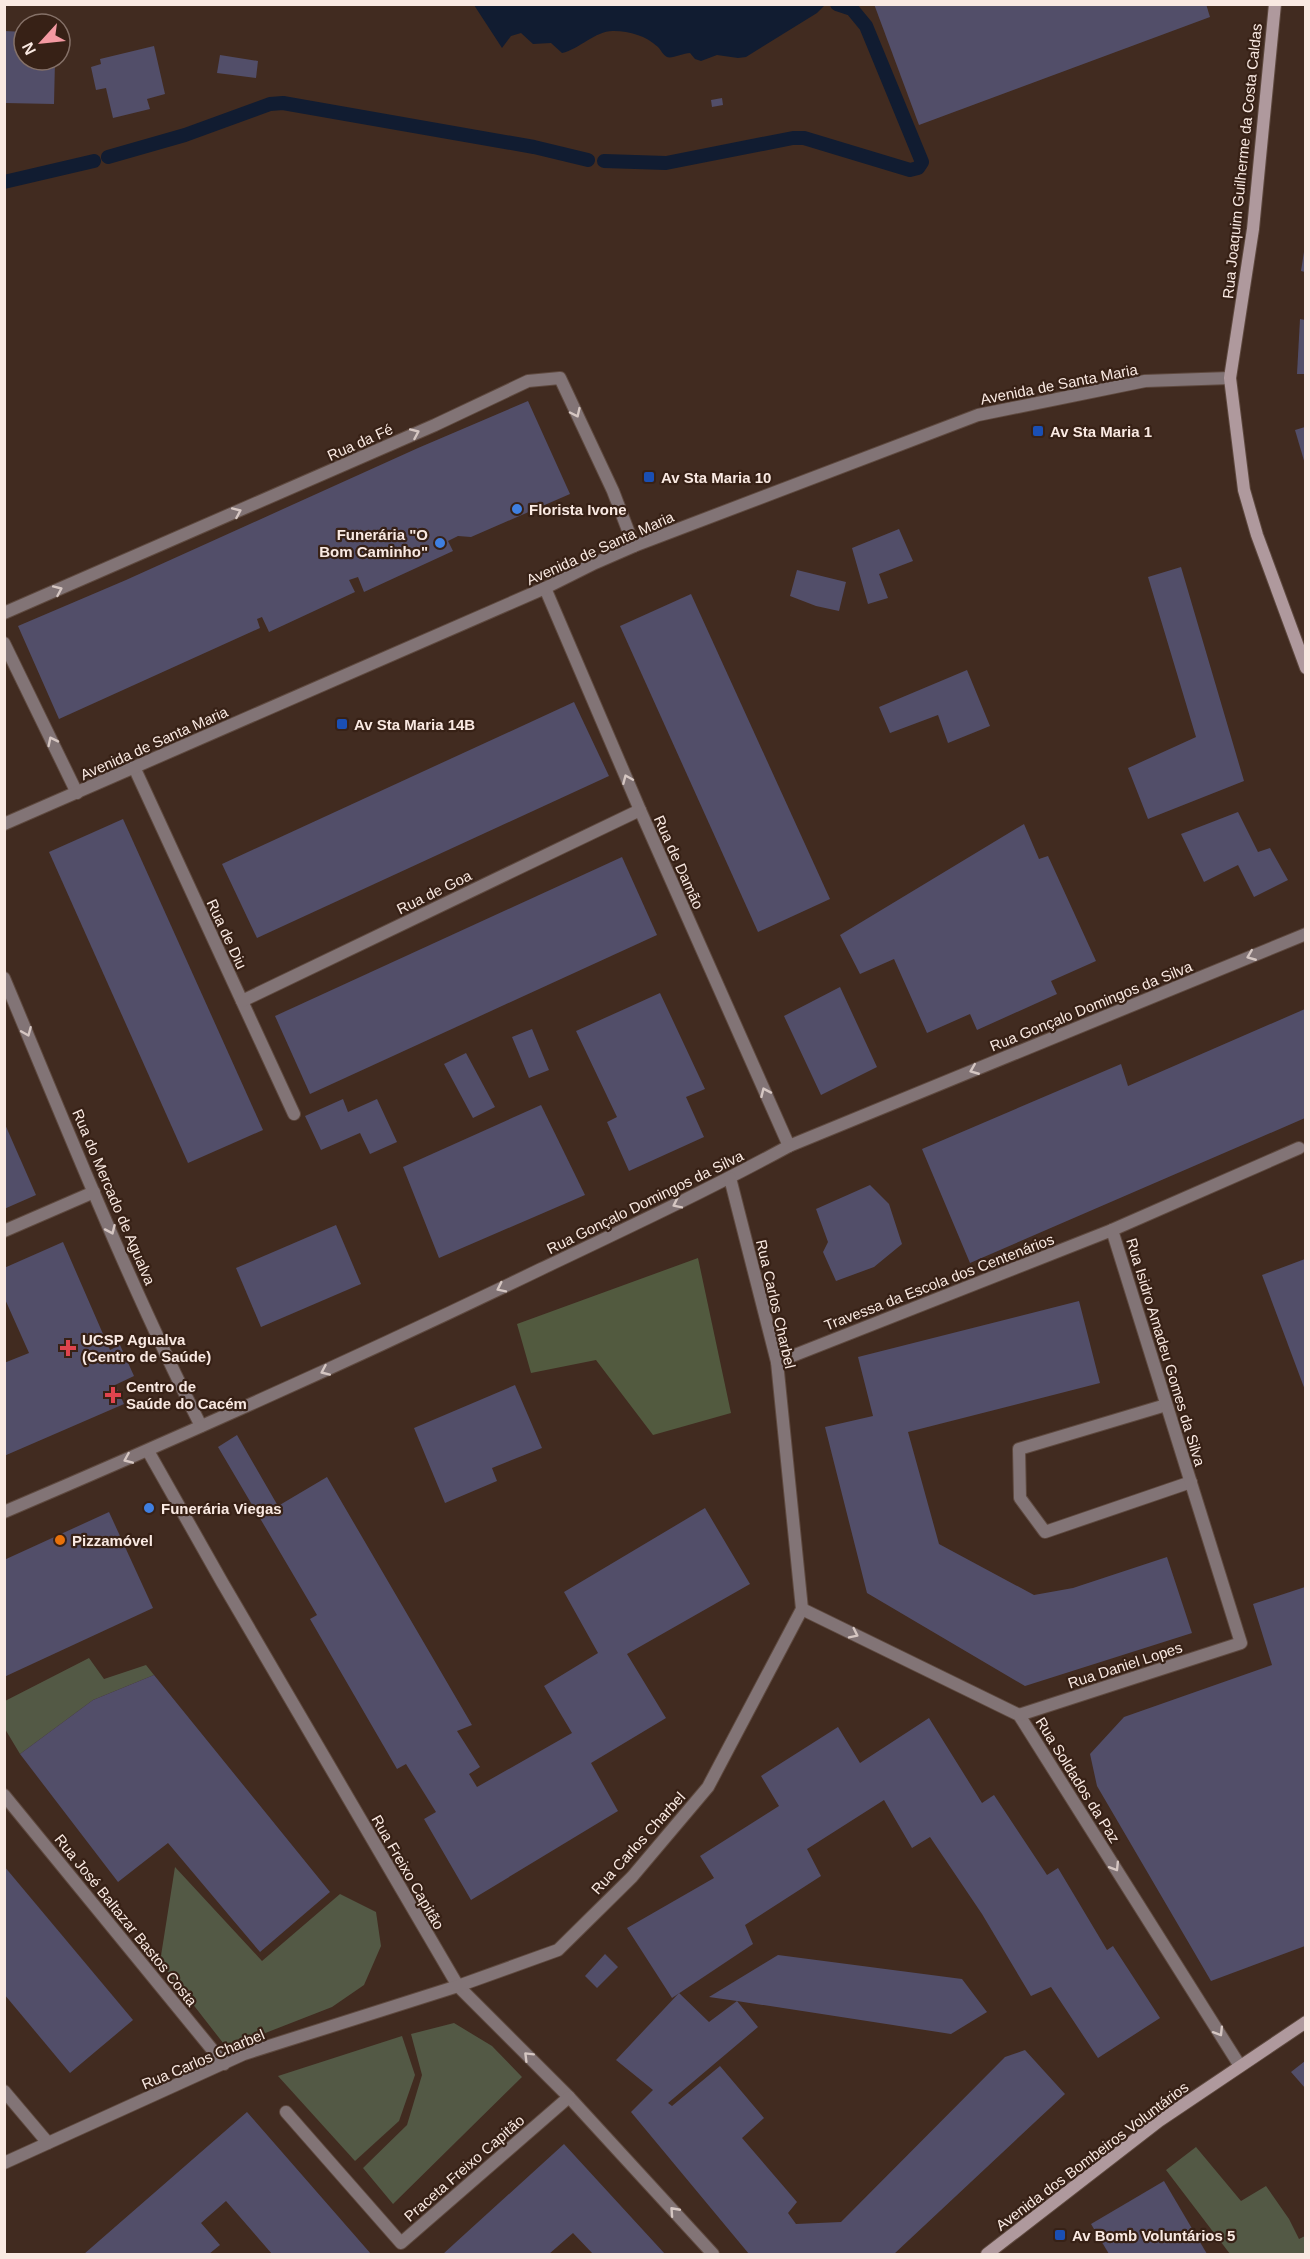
<svg xmlns="http://www.w3.org/2000/svg" width="1310" height="2259" viewBox="0 0 1310 2259" font-family="Arial,sans-serif">
<style>
.green{fill:#535945}
.forest{fill:#525a3f}
.water{fill:#111c31}
.lines{fill:none;stroke-linecap:round;stroke-linejoin:round}
.stream{stroke:#111c31;stroke-width:14}
.building{fill:#524e69}
.lane-casing{stroke:#5e493f;stroke-width:14}
.street-casing{stroke:#5e493f;stroke-width:14}
.secondary-casing{stroke:#5e493f;stroke-width:14}
.lane{stroke:#827476;stroke-width:12}
.street{stroke:#827476;stroke-width:12}
.secondary{stroke:#af999d;stroke-width:12}
.oneway{stroke:#d5c6c2}
.transit-dot{fill:#1a4fb4;stroke:#372116;stroke-width:2}
.shop-dot{fill:#3f7fe0;stroke:#372116;stroke-width:2}
.health-dot{fill:#e0444e;stroke:#372116;stroke-width:2}
.food-dot{fill:#e8710a;stroke:#372116;stroke-width:2}
.labels{text-anchor:middle;dominant-baseline:central;stroke-width:4.5;stroke-linejoin:round;paint-order:stroke}
.street-label{font-size:15px;fill:#f9e9e2;stroke:#372116}
.poi-label{font-size:15px;font-weight:bold;fill:#f9e9e2;stroke:#372116;text-anchor:start}
</style>
<rect width="100%" height="100%" fill="#412b20"/>
<g class="green">
<path d="M89 1658 104 1679 146 1665 154 1675 93 1700 20 1754 5 1729V1701Z"/>
<path d="M175 1867 262 1961 340 1894 376 1912 381 1946 364 1985 332 2007 227 2048 160 1962Z"/>
<path d="M454 2023 492 2046 522 2077 393 2204 363 2168 407 2125 422 2075 411 2034Z"/>
<path d="M402 2036 415 2075 399 2121 355 2161 278 2076Z"/>
<path d="M1196 2147 1241 2201 1266 2186 1289 2219 1299 2239 1305 2236V2254H1230L1166 2170Z"/>
</g>
<path class="forest" d="M698 1258 731 1413 653 1435 596 1360 531 1373 517 1324Z"/>
<path class="water" d="M474 5H825L817 13 746 57 738 58 717 55 701 61 695 59 690 53C683 53 672 59 667 57 663 55 661 50 658 47 646 36 630 31 614 31 596 30 580 49 562 53L551 43 533 44 521 33 511 36 502 48Z"/>
<g class="lines">
<g class="stream">
<path d="M108 157 185 135 270 104 283 103 534 147 588 160"/>
<path d="M604 161 666 163 793 138H804L910 170 918 168 922 162 866 26 852 9 837 4"/>
<path d="M4 182 94 161"/>
</g>
</g>
<g class="building">
<path d="M874 4H1206L1210 17 919 125Z"/>
<path d="M5 31 24 32V60H55L54 104 5 103Z"/>
<path d="M154 46 165 94 147 99 150 109 113 118 106 88 96 90 91 67 101 64 100 59Z"/>
<path d="M220 55 258 61 256 78 217 73Z"/>
<path d="M722 98 723 105 712 107 711 100Z"/>
<path d="M1304 252H1305V272L1301 271Z"/>
<path d="M1300 319 1305 320V374H1297Z"/>
<path d="M528 401 570 494 471 537 458 536 448 541 453 551 364 592 358 577 349 580 355 592 269 632 262 617 257 619 260 628 59 719 18 626 126 580 418 448Z"/>
<path d="M1305 427V464L1295 430Z"/>
<path d="M899 529 913 561 879 574 888 598 868 604 852 548Z"/>
<path d="M1181 567 1244 781 1148 819 1128 768 1196 737 1148 577Z"/>
<path d="M797 570 846 582 839 611 816 606 790 596Z"/>
<path d="M691 594 830 899 758 932 620 626Z"/>
<path d="M967 670 990 726 948 743 938 715 890 733 879 707Z"/>
<path d="M574 702 609 776 257 938 222 864Z"/>
<path d="M1238 812 1258 852 1270 848 1288 880 1254 897 1238 865 1204 882 1181 834Z"/>
<path d="M123 819 263 1130 188 1163 49 852Z"/>
<path d="M1024 824 1039 859 1048 856 1096 961 1051 981 1057 994 977 1030 970 1014 927 1033 894 959 860 974 840 935Z"/>
<path d="M622 857 657 935 310 1094 275 1016Z"/>
<path d="M840 987 877 1067 821 1095 784 1016Z"/>
<path d="M660 993 705 1089 686 1097 704 1137 629 1171 607 1122 617 1117 576 1031Z"/>
<path d="M1305 1009V1118L970 1263 922 1149 1121 1064 1128 1086Z"/>
<path d="M532 1029 549 1070 529 1078 512 1037Z"/>
<path d="M466 1053 495 1107 473 1118 444 1064Z"/>
<path d="M343 1099 348 1112 377 1099 397 1142 370 1154 360 1133 321 1150 305 1116Z"/>
<path d="M541 1105 585 1195 439 1258 403 1167Z"/>
<path d="M4 1122 36 1195 4 1209Z"/>
<path d="M870 1185 889 1204 902 1244 874 1267 836 1281 823 1252 828 1242 816 1209Z"/>
<path d="M336 1225 361 1284 261 1327 236 1268Z"/>
<path d="M63 1242 110 1350 120 1345 134 1376 115 1385 124 1404 4 1456V1363L29 1353 4 1297V1268Z"/>
<path d="M1305 1259V1390L1262 1275Z"/>
<path d="M1079 1301 1100 1383 908 1432 939 1544 1034 1595 1073 1588 1167 1557 1192 1633 1025 1686 867 1593 825 1427 873 1416 858 1357Z"/>
<path d="M515 1385 542 1448 492 1468 497 1481 445 1503 414 1428Z"/>
<path d="M237 1435 278 1506 327 1477 472 1725 457 1731 480 1767 469 1774 477 1787 572 1733 544 1686 598 1653 564 1592 705 1508 750 1584 627 1654 666 1718 591 1763 618 1811 471 1900 424 1819 436 1812 406 1764 397 1769 310 1619 317 1615 218 1447Z"/>
<path d="M109 1512 153 1608 4 1677V1560Z"/>
<path d="M1305 1587V1946L1211 1981 1097 1786 1090 1754 1124 1717 1272 1665 1253 1604Z"/>
<path d="M154 1675 330 1892 260 1952 168 1843 118 1882 20 1754 93 1700Z"/>
<path d="M929 1718 982 1803 994 1795 1047 1875 1058 1868 1107 1950 1113 1946 1160 2018 1098 2058 1051 1987 1031 1996 982 1914 930 1837 912 1848 884 1800 807 1849 821 1876 745 1925 753 1944 672 1998 627 1928 714 1878 700 1856 779 1806 761 1776 838 1727 860 1763Z"/>
<path d="M4 1866 133 2020 70 2073 4 1994Z"/>
<path d="M605 1954 618 1967 597 1988 585 1976Z"/>
<path d="M778 1955 962 1979 987 2012 951 2034 737 2001 758 2027 668 2103 672 2106 720 2066 764 2118 742 2138 797 2202 788 2213 796 2224 841 2222 1005 2057 1025 2050 1065 2094 894 2254H749L631 2112 653 2090 616 2060 679 1993 709 2022 737 2001 709 1997Z"/>
<path d="M1305 2061V2088L1291 2072Z"/>
<path d="M247 2112 371 2254H272L226 2201 201 2223 220 2245 209 2254H84Z"/>
<path d="M564 2144 665 2254H593L573 2233 549 2254H443Z"/>
<path d="M1164 2181 1207 2254H1109L1091 2224Z"/>
</g>
<g class="lines">
<defs>
<path id="lane" d="M4 1231 94 1192"/>
<g id="street">
<path d="M545 588 640 810 789 1146"/>
<path d="M4 613 435 425 528 381 560 378 613 491 634 546"/>
<path d="M4 643 77 793"/>
<path d="M134 767 294 1114"/>
<path d="M4 824 545 588 595 563 634 546 978 415 1145 381 1230 378"/>
<path d="M4 978C67 1128 127 1280 201 1426"/>
<path d="M242 1001 640 810"/>
<path d="M777 1362 1112 1230"/>
<path d="M1166 1405 1019 1449 1020 1498 1045 1532 1191 1482"/>
<path d="M148 1451 222 1582 458 1986 569 2097 713 2254"/>
<path d="M4 1512C185 1435 365 1354 541 1269 625 1229 708 1190 789 1146L1306 934"/>
<path d="M802 1609 1019 1715 1240 2066"/>
<path d="M1019 1715 1241 1643 1112 1230 1299 1148"/>
<path d="M4 1795 224 2064"/>
<path d="M4 2091 48 2143"/>
<path d="M286 2112 401 2243 569 2097"/>
<path d="M4 2163 244 2054 458 1986 558 1950 632 1877 708 1787 802 1609 777 1362 730 1178"/>
</g>
<g id="secondary">
<path d="M1275 4 1253 229 1230 378 1244 490 1257 535 1306 668"/>
<path d="M987 2254 1159 2121 1306 2022"/>
</g>
</defs>
<use href="#lane" class="lane-casing"/>
<use href="#street" class="street-casing"/>
<use href="#secondary" class="secondary-casing"/>
<use href="#lane" class="lane"/>
<use href="#street" class="street"/>
<use href="#secondary" class="secondary"/>
</g>
<defs><path id="oneway-chevron" d="M-2-3.5L2.5 0L-2 3.5" fill="none" stroke-width="1.6" stroke-linecap="round" stroke-linejoin="round" transform="scale(1.5)"/></defs>
<g class="oneway">
<use href="#oneway-chevron" transform="translate(576 413) rotate(65)"/>
<use href="#oneway-chevron" transform="translate(415 433) rotate(-24)"/>
<use href="#oneway-chevron" transform="translate(237 512) rotate(-24)"/>
<use href="#oneway-chevron" transform="translate(58 590) rotate(-24)"/>
<use href="#oneway-chevron" transform="translate(52 741) rotate(-116)"/>
<use href="#oneway-chevron" transform="translate(627 779) rotate(-113)"/>
<use href="#oneway-chevron" transform="translate(1251 956) rotate(158)"/>
<use href="#oneway-chevron" transform="translate(27 1032) rotate(67)"/>
<use href="#oneway-chevron" transform="translate(974 1070) rotate(158)"/>
<use href="#oneway-chevron" transform="translate(765 1092) rotate(-114)"/>
<use href="#oneway-chevron" transform="translate(677 1204) rotate(154)"/>
<use href="#oneway-chevron" transform="translate(111 1230) rotate(66)"/>
<use href="#oneway-chevron" transform="translate(501 1288) rotate(154)"/>
<use href="#oneway-chevron" transform="translate(325 1371) rotate(156)"/>
<use href="#oneway-chevron" transform="translate(128 1459) rotate(157)"/>
<use href="#oneway-chevron" transform="translate(854 1634) rotate(26)"/>
<use href="#oneway-chevron" transform="translate(1115 1867) rotate(58)"/>
<use href="#oneway-chevron" transform="translate(1219 2032) rotate(58)"/>
<use href="#oneway-chevron" transform="translate(528 2056) rotate(-135)"/>
<use href="#oneway-chevron" transform="translate(674 2211) rotate(-132)"/>
</g>
<g class="transit-dot">
<rect x="1032" y="425" width="12" height="12" rx="3"/>
<rect x="643" y="471" width="12" height="12" rx="3"/>
<rect x="336" y="718" width="12" height="12" rx="3"/>
<rect x="1054" y="2229" width="12" height="12" rx="3"/>
</g>
<g class="shop-dot">
<circle cx="517" cy="509" r="6"/>
<circle cx="440" cy="543" r="6"/>
<circle cx="149" cy="1508" r="6"/>
</g>
<g class="health-dot">
<path d="M65 1339h6v6h6v6h-6v6h-6v-6h-6v-6h6z"/>
<path d="M110 1386h6v6h6v6h-6v6h-6v-6h-6v-6h6z"/>
</g>
<circle class="food-dot" cx="60" cy="1540" r="6"/>
<g class="labels">
<g class="street-label">
<text transform="translate(1242 161) rotate(-84)">Rua Joaquim Guilherme da Costa Caldas</text>
<text transform="translate(1059 384) rotate(-11)">Avenida de Santa Maria</text>
<text transform="translate(360 442) rotate(-24)">Rua da Fé</text>
<text transform="translate(600 548) rotate(-24)">Avenida de Santa Maria</text>
<text transform="translate(154 743) rotate(-24)">Avenida de Santa Maria</text>
<text transform="translate(679 862) rotate(66)">Rua de Damão</text>
<text transform="translate(434 892) rotate(-26)">Rua de Goa</text>
<text transform="translate(227 934) rotate(65)">Rua de Diu</text>
<text transform="translate(1091 1006) rotate(-22)">Rua Gonçalo Domingos da Silva</text>
<text transform="translate(114 1197) rotate(67)">Rua do Mercado de Agualva</text>
<text transform="translate(645 1202) rotate(-26)">Rua Gonçalo Domingos da Silva</text>
<text transform="translate(939 1282) rotate(-21)">Travessa da Escola dos Centenários</text>
<text transform="translate(776 1304) rotate(77)">Rua Carlos Charbel</text>
<text transform="translate(1166 1352) rotate(73)">Rua Isidro Amadeu Gomes da Silva</text>
<text transform="translate(1125 1665) rotate(-18)">Rua Daniel Lopes</text>
<text transform="translate(1078 1780) rotate(58)">Rua Soldados da Paz</text>
<text transform="translate(638 1843) rotate(-48)">Rua Carlos Charbel</text>
<text transform="translate(408 1872) rotate(60)">Rua Freixo Capitão</text>
<text transform="translate(126 1920) rotate(51)">Rua José Baltazar Bastos Costa</text>
<text transform="translate(203 2059) rotate(-23)">Rua Carlos Charbel</text>
<text transform="translate(1092 2156) rotate(-37)">Avenida dos Bombeiros Voluntários</text>
<text transform="translate(464 2168) rotate(-41)">Praceta Freixo Capitão</text>
</g>
<g class="poi-label">
<text x="1050" y="431">Av Sta Maria 1</text>
<text x="661" y="477">Av Sta Maria 10</text>
<text x="529" y="509">Florista Ivone</text>
<text x="428" y="534" text-anchor="end">Funerária "O<tspan x="428" dy="17">Bom Caminho"</tspan></text>
<text x="354" y="724">Av Sta Maria 14B</text>
<text x="82" y="1339">UCSP Agualva<tspan x="82" dy="17">(Centro de Saúde)</tspan></text>
<text x="126" y="1386">Centro de<tspan x="126" dy="17">Saúde do Cacém</tspan></text>
<text x="161" y="1508">Funerária Viegas</text>
<text x="72" y="1540">Pizzamóvel</text>
<text x="1072" y="2235">Av Bomb Voluntários 5</text>
</g>
</g>
<rect width="1310" height="2259" fill="none" stroke="#f9e9e2" stroke-width="12"/>
<g transform="translate(42 42) rotate(243)"><circle r="28" fill="#372116" stroke="#857168" stroke-width="1.5"/>
<path d="M0-4.5L10 22L0 15L-10 22Z" fill="#f49aa2"/>
<text y="-9" font-size="16" font-weight="bold" text-anchor="middle" fill="#f9e9e2">N</text>
</g>
</svg>
